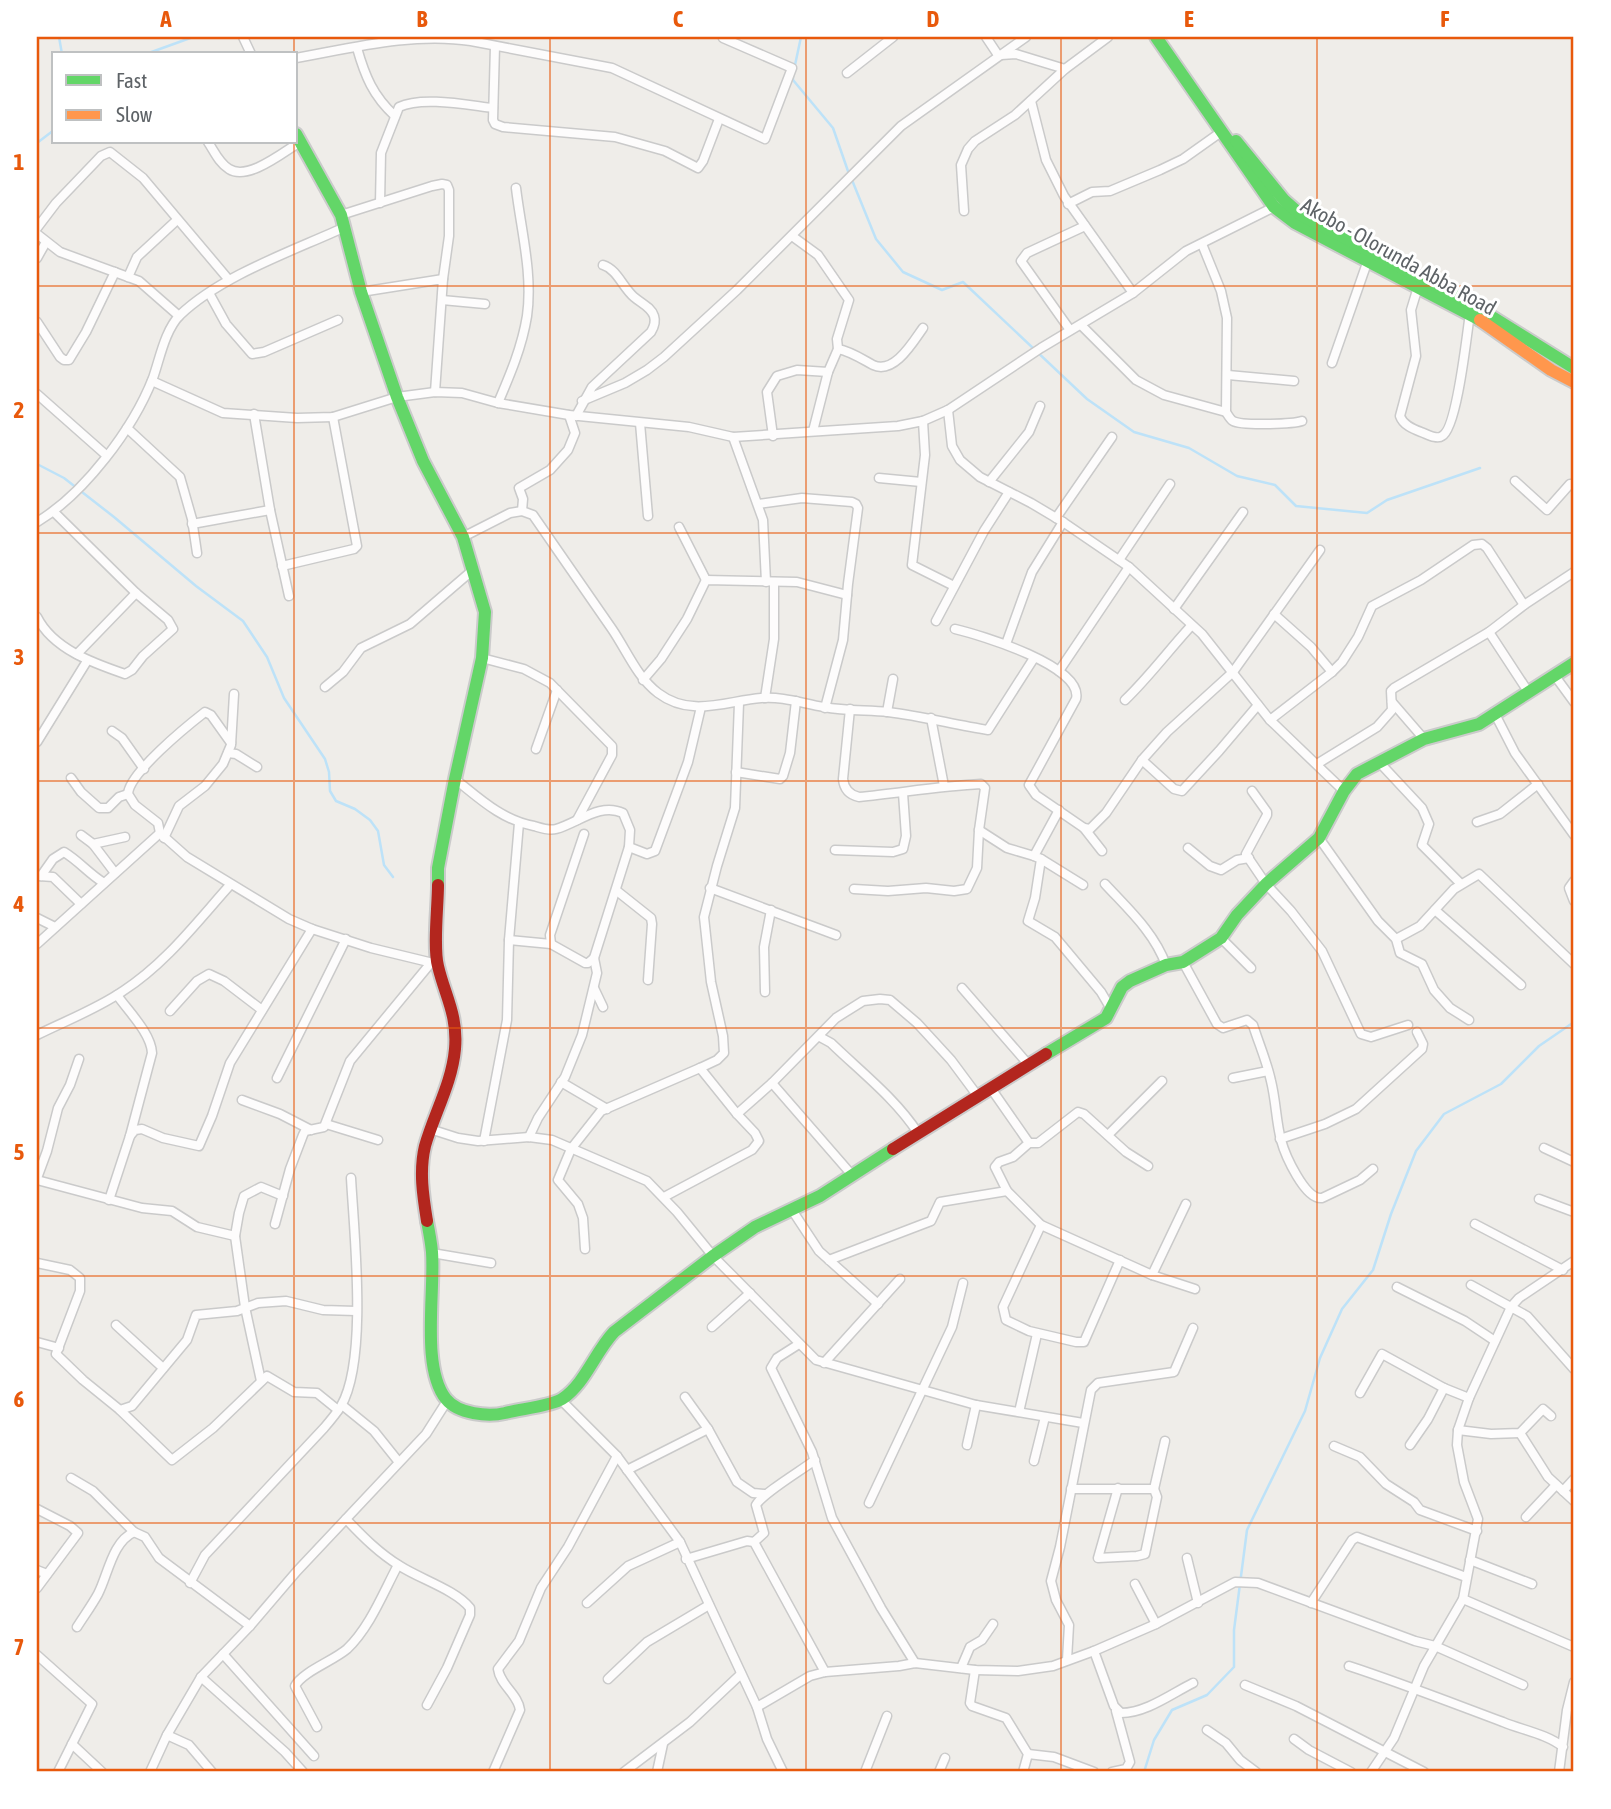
<svg xmlns="http://www.w3.org/2000/svg" width="1611" height="1809" viewBox="0 0 1611 1809" font-family="'Asap Condensed',sans-serif">
<style>
.lines{fill:none;stroke-linecap:round;stroke-linejoin:round}
.stream{stroke:#bde2f8;stroke-width:2.5}
.street-casing{stroke:#cacaca;stroke-width:11}
.fast-casing{stroke:#cbcbcb;stroke-width:16}
.slow-casing{stroke:#cbcbcb;stroke-width:16}
.jam-casing{stroke:#cbcbcb;stroke-width:16}
.street{stroke:#fdfcfc;stroke-width:8}
.fast{stroke:#63d668;stroke-width:12}
.slow{stroke:#ff974d;stroke-width:12}
.jam{stroke:#b3261e;stroke-width:12}
.grid{fill:none;stroke:#e8590c;stroke-width:2;stroke-opacity:0.55}
.labels{text-anchor:middle;dominant-baseline:central;stroke-width:6;stroke-linejoin:round;paint-order:stroke}
.street-label{font-size:21px;fill:#5e6367;stroke:#fff}
.neatline{fill:none;stroke:#e8590c;stroke-width:2.5}
.grid-label{font-size:23px;text-anchor:middle;font-weight:bold;fill:#e8590c}
</style>
<rect width="100%" height="100%" fill="#efede9"/>
<g class="lines">
<g class="stream">
<path d="M59 37 62 54"/>
<path d="M146 54 193 37"/>
<path d="M795 65 801 37"/>
<path d="M793 76V80L833 128 849 174"/>
<path d="M37 143 54 130"/>
<path d="M852 180 876 239 903 272 942 290 963 282 1087 399 1134 432 1189 448 1237 476 1275 485 1296 506 1367 513 1387 500 1480 468"/>
<path d="M37 464 64 478 114 517 196 586 243 621 267 657 284 698 325 759 329 772 330 791 336 801 355 809 370 820 378 831 384 865 393 877"/>
<path d="M1144 1772 1154 1740 1172 1710 1207 1695 1234 1667V1630L1247 1530 1305 1411 1320 1358 1342 1309 1373 1270 1391 1214 1416 1151 1444 1114 1501 1084 1539 1046 1574 1022"/>
</g>
<defs>
<g id="street">
<path d="M243 37 251 54"/>
<path d="M986 37 998 55"/>
<path d="M495 46 493 120 495 124 503 127 615 137 665 151 698 168 703 161 719 119"/>
<path d="M357 48C365 76 373 96 395 116"/>
<path d="M1001 55 1016 54 1065 69"/>
<path d="M296 58C352 48 413 32 471 41L612 68 765 139 792 68 723 38"/>
<path d="M847 73 893 37"/>
<path d="M1031 101 1046 160 1064 196 1133 293"/>
<path d="M208 142C214 151 219 163 229 169 248 181 282 153 300 142"/>
<path d="M380 203 381 153 399 107C422 96 467 105 493 108"/>
<path d="M1068 204 1092 192 1110 191 1160 170 1183 159 1221 132"/>
<path d="M964 211 961 165 968 149 975 141 1015 115 1065 69 1108 37"/>
<path d="M341 215 432 186 442 184 447 185 449 190V236L443 279"/>
<path d="M37 228 56 203 101 156 110 152 143 178 229 280"/>
<path d="M37 234 60 252 139 281 179 316"/>
<path d="M792 236 818 255 849 300 837 339 838 349 828 372 813 431"/>
<path d="M1202 244 1221 291 1227 318 1226 412C1228 415 1230 419 1233 421 1242 426 1293 424 1302 421"/>
<path d="M37 258 46 242"/>
<path d="M128 277 137 257 177 220"/>
<path d="M1418 287 1411 310 1416 356 1400 416C1403 425 1413 429 1421 432 1427 434 1437 440 1442 436 1457 429 1467 333 1470 313"/>
<path d="M361 292 443 279 435 392"/>
<path d="M209 293 226 324 252 354 264 352 338 320"/>
<path d="M442 300 485 304"/>
<path d="M37 322 60 357 64 360H69L86 332 115 272"/>
<path d="M1081 325 1136 380 1164 395 1226 412"/>
<path d="M1070 330 1021 261 1027 253 1085 226"/>
<path d="M838 349C850 351 862 359 873 365 894 375 913 342 923 328"/>
<path d="M1332 363 1368 260"/>
<path d="M1228 375 1294 381"/>
<path d="M152 381 223 413 297 418 333 417 397 397 435 392 462 393 498 403 569 415 689 427 733 437 898 426 923 421 948 410 1041 348 1133 293 1186 251 1274 207"/>
<path d="M37 394 106 455"/>
<path d="M582 401 625 383 647 370 664 357 737 290 901 126 1026 37"/>
<path d="M498 403C510 375 522 347 527 316 533 274 521 230 516 188"/>
<path d="M948 410 952 446 960 460 980 477 1031 503 1063 522 1129 567 1202 634 1270 720 1344 791"/>
<path d="M254 414 270 510 289 596"/>
<path d="M576 416 592 387 651 332C654 327 656 322 654 316 651 307 641 303 634 297 623 288 617 269 603 265"/>
<path d="M923 421 925 455 912 565 954 586"/>
<path d="M640 423 648 516"/>
<path d="M127 428 180 477 192 519 197 553"/>
<path d="M773 436 767 392 777 376 797 370 828 372"/>
<path d="M733 437 763 520 766 582"/>
<path d="M879 478 921 482"/>
<path d="M1515 481 1547 510 1570 484H1574"/>
<path d="M989 482 1029 432 1040 406"/>
<path d="M758 504 802 498 852 502 856 504 858 508 848 584 843 640 825 708"/>
<path d="M522 511 523 499 519 488 550 470 568 450 575 433 569 415"/>
<path d="M1056 518 1112 437"/>
<path d="M37 522C84 494 133 429 153 378 160 358 165 330 180 315 222 275 293 251 345 227"/>
<path d="M192 524 270 510"/>
<path d="M679 527 706 580"/>
<path d="M463 537 510 513 522 511 533 515C559 553 586 591 612 629 627 651 637 677 658 693 691 718 726 701 761 698 783 696 804 704 824 707 845 711 867 710 888 712 922 716 955 725 988 730L1034 658"/>
<path d="M1119 560 1170 484"/>
<path d="M282 566 354 549 357 546 333 417"/>
<path d="M1174 609 1243 512"/>
<path d="M1274 614 1311 647 1332 672"/>
<path d="M37 617C53 649 93 663 125 674L132 670 143 656 173 629 168 620 136 593 54 512"/>
<path d="M936 621 984 531 1009 492"/>
<path d="M955 629C980 635 1084 666 1076 699L1029 785 1036 795 1084 828 1090 829 1106 813 1142 760 1167 732 1233 672 1320 550"/>
<path d="M1489 632 1529 693"/>
<path d="M1006 644 1032 572 1063 522"/>
<path d="M77 654 136 593"/>
<path d="M482 658 524 669 550 683 612 746V755L577 820"/>
<path d="M1059 671 1129 567"/>
<path d="M1555 676 1574 702"/>
<path d="M643 680 661 659 687 619 706 580 797 582 847 595"/>
<path d="M325 687 343 672 361 648 410 624 474 569"/>
<path d="M765 698 774 639V582"/>
<path d="M1125 700C1149 677 1168 651 1191 626"/>
<path d="M1392 702 1424 739"/>
<path d="M850 709 843 779C844 789 850 795 859 797 900 793 940 786 981 784L985 788 979 830 977 868 967 889 954 891 926 888 888 891 854 889"/>
<path d="M887 712 893 679"/>
<path d="M1495 714 1515 753 1574 835"/>
<path d="M931 718 944 786"/>
<path d="M1270 720 1332 672 1342 662 1358 637 1372 606 1421 580 1473 545 1482 544 1487 548 1524 605"/>
<path d="M112 731 122 738 144 769"/>
<path d="M37 742 87 661"/>
<path d="M231 743 211 715 205 712C187 726 129 773 128 794L135 805 158 823 160 833 187 857 289 919 312 929 371 948 437 964"/>
<path d="M536 749 557 690"/>
<path d="M228 753 236 754 257 767"/>
<path d="M1142 760 1174 789 1182 791 1219 751 1258 705"/>
<path d="M1379 762 1422 808 1429 824 1422 845 1461 884"/>
<path d="M1317 764 1377 727 1392 710 1391 691 1394 688 1489 632 1524 605 1574 572"/>
<path d="M736 772 780 779 783 776 790 753 796 701"/>
<path d="M71 778 81 792 99 808H108L119 797 128 794"/>
<path d="M455 779C480 799 502 820 534 826 541 828 549 831 556 829 578 823 600 802 623 813L630 830 629 847 594 958 597 973 582 1035 565 1077 538 1118 529 1137"/>
<path d="M1252 791 1267 812V815L1246 854 1247 856 1266 884 1291 911 1322 951 1361 1034 1371 1037 1408 1025"/>
<path d="M1059 810 1034 856 1041 859 1035 898 1028 921 1055 937 1101 992 1111 1009"/>
<path d="M1477 822 1500 814 1538 784"/>
<path d="M1084 828 1102 851"/>
<path d="M979 830 1007 848 1034 856"/>
<path d="M81 835 93 844 115 873"/>
<path d="M164 838 179 806 205 786 223 764 231 745 234 694"/>
<path d="M1319 838 1378 921 1396 939 1400 953 1422 964 1434 990 1450 1008 1469 1020"/>
<path d="M93 844 125 837"/>
<path d="M629 847 647 854 655 851 688 762 701 707"/>
<path d="M1188 848 1210 866 1221 870 1237 860 1249 858"/>
<path d="M835 850 893 852 903 849 906 836 903 793"/>
<path d="M1041 859 1083 885"/>
<path d="M39 876 53 877 81 904"/>
<path d="M41 876 53 859 64 852C79 861 89 874 104 883"/>
<path d="M1574 881 1569 888 1574 901"/>
<path d="M1105 884C1128 909 1154 932 1166 965"/>
<path d="M710 888 836 935"/>
<path d="M617 891 651 918 652 924 648 980"/>
<path d="M1435 910 1521 985"/>
<path d="M37 918 55 927"/>
<path d="M1221 938 1251 968"/>
<path d="M1396 939 1420 926 1454 889 1479 874 1574 964"/>
<path d="M509 940 551 944 585 963H588L594 958"/>
<path d="M37 944 160 833"/>
<path d="M551 944 550 935 584 834"/>
<path d="M1183 962 1217 1024 1223 1028 1247 1020 1253 1025C1259 1044 1267 1062 1271 1081 1276 1101 1276 1121 1281 1140 1285 1155 1305 1200 1322 1198L1360 1180 1373 1169"/>
<path d="M594 988 603 1007"/>
<path d="M962 988 1028 1064"/>
<path d="M765 992 764 947 771 910"/>
<path d="M170 1011 197 981 209 974 224 981 262 1010"/>
<path d="M37 1035C65 1021 97 1009 123 991 166 963 196 923 230 885"/>
<path d="M820 1037 831 1043C861 1072 895 1098 918 1133"/>
<path d="M277 1078 346 939"/>
<path d="M1233 1078 1268 1071"/>
<path d="M561 1082 607 1109"/>
<path d="M772 1083 852 1175"/>
<path d="M990 1087 1029 1143"/>
<path d="M242 1100 280 1114 311 1130"/>
<path d="M737 1114 772 1083 836 1018 863 1001 880 999 890 1000 917 1023 951 1060 977 1095"/>
<path d="M326 1124 378 1140"/>
<path d="M430 1129 458 1138 478 1141 529 1137 552 1140 647 1181 677 1212 713 1256 816 1360 976 1405 1083 1423"/>
<path d="M1108 1135 1162 1081"/>
<path d="M130 1136 135 1130 142 1129 163 1138 199 1146 212 1116 230 1063 312 929"/>
<path d="M1280 1139 1325 1124 1356 1109 1422 1049 1423 1044 1417 1032"/>
<path d="M484 1141 507 1020 509 940 519 823"/>
<path d="M1544 1148 1574 1162"/>
<path d="M1148 1166 1126 1152 1084 1114 1078 1112 1038 1143H1029L1013 1157 999 1162 995 1167 1007 1191 1041 1225 1152 1275 1195 1289"/>
<path d="M37 1178 47 1151 58 1108 70 1085 79 1059"/>
<path d="M37 1180 142 1208 172 1211 197 1227 235 1236"/>
<path d="M664 1197 752 1150 759 1141 755 1133 737 1114 700 1068"/>
<path d="M1539 1199 1574 1212"/>
<path d="M109 1200 130 1136 152 1053C151 1033 128 1011 117 995"/>
<path d="M792 1210 819 1251 878 1304"/>
<path d="M275 1224 290 1169 303 1135 305 1131 324 1127 350 1061 430 964"/>
<path d="M1475 1224 1563 1270"/>
<path d="M1041 1225 1003 1307 1006 1320 1029 1331 1076 1342H1084L1120 1260"/>
<path d="M585 1249 583 1218 578 1204 558 1180 571 1149 601 1111 700 1068 717 1060 724 1053 723 1036 711 982 704 917 717 866 735 808 739 703"/>
<path d="M432 1253 491 1263"/>
<path d="M829 1260 931 1221 940 1202 1007 1191"/>
<path d="M37 1263 70 1270 80 1278V1291L56 1354 83 1380 120 1410 132 1406 187 1340 196 1315 237 1311 258 1303 286 1301 323 1310 356 1311"/>
<path d="M1152 1275 1186 1204"/>
<path d="M1471 1285 1527 1316 1574 1369"/>
<path d="M1397 1287 1465 1321 1495 1341"/>
<path d="M116 1325 163 1368"/>
<path d="M712 1327 750 1293"/>
<path d="M37 1342 59 1348"/>
<path d="M799 1344 777 1358 771 1368 812 1452 832 1518 881 1608 915 1663"/>
<path d="M824 1363 900 1279"/>
<path d="M261 1381 245 1307 235 1236 239 1213 244 1196 261 1187 283 1196"/>
<path d="M1360 1393 1382 1354 1444 1388 1469 1398"/>
<path d="M685 1397 708 1429 737 1482 753 1493 764 1494"/>
<path d="M561 1400 617 1456 680 1542 757 1707 767 1739 783 1772"/>
<path d="M342 1405 374 1431 398 1461"/>
<path d="M120 1410 172 1460 213 1428 267 1376 294 1392 317 1393 338 1410"/>
<path d="M1019 1412 1037 1334"/>
<path d="M1458 1430 1491 1434 1520 1433 1543 1409 1551 1416"/>
<path d="M1520 1433 1548 1477 1574 1501"/>
<path d="M967 1445 976 1405"/>
<path d="M1410 1445 1428 1419 1444 1388"/>
<path d="M1334 1446 1360 1457 1386 1484 1414 1502 1420 1510 1477 1531"/>
<path d="M1034 1461 1045 1417"/>
<path d="M627 1470 708 1429"/>
<path d="M71 1478 93 1491 134 1532 145 1537 159 1558 250 1626"/>
<path d="M1071 1489H1154L1157 1497 1145 1554 1137 1556 1098 1558 1118 1488"/>
<path d="M1154 1489 1165 1441"/>
<path d="M1563 1491 1574 1479"/>
<path d="M869 1503 952 1327 963 1283"/>
<path d="M37 1509 70 1526 78 1533 37 1588"/>
<path d="M1526 1517 1556 1485"/>
<path d="M346 1519C363 1537 379 1553 400 1566 420 1579 456 1590 470 1608V1615L447 1668 427 1705"/>
<path d="M754 1542 764 1533 756 1505C763 1493 802 1470 815 1460"/>
<path d="M1187 1558 1198 1603"/>
<path d="M686 1559 747 1541 754 1542 825 1672"/>
<path d="M1470 1560 1532 1584"/>
<path d="M37 1570 47 1574"/>
<path d="M190 1583 205 1555 324 1428C330 1421 336 1414 341 1406 368 1360 354 1233 351 1178"/>
<path d="M1135 1584 1156 1624"/>
<path d="M1463 1599 1574 1647"/>
<path d="M587 1603 628 1566 680 1542"/>
<path d="M1311 1603 1352 1540 1357 1537 1466 1577"/>
<path d="M77 1627C84 1616 92 1605 98 1594 108 1575 112 1542 134 1532"/>
<path d="M1094 1651 1114 1706 1121 1713C1146 1713 1171 1694 1193 1683"/>
<path d="M223 1654 314 1756"/>
<path d="M37 1655 92 1704 58 1772"/>
<path d="M1067 1660 1069 1625 1056 1600 1051 1581 1060 1547 1091 1390 1098 1383 1174 1372 1193 1328"/>
<path d="M1349 1666C1401 1683 1452 1703 1503 1722 1522 1730 1547 1734 1563 1747"/>
<path d="M961 1668 970 1647 982 1640 993 1624"/>
<path d="M975 1670 970 1703 972 1706 1006 1718 1028 1754 1023 1772"/>
<path d="M201 1677 285 1752 303 1772"/>
<path d="M608 1679 647 1642 709 1605"/>
<path d="M1245 1685 1296 1706 1424 1772"/>
<path d="M757 1707 810 1676 825 1672 899 1666 915 1663 975 1670 1018 1671 1053 1666 1094 1651 1156 1624 1235 1582 1258 1583 1415 1641 1435 1646 1523 1685"/>
<path d="M317 1727 295 1686C302 1672 333 1661 347 1649 370 1627 383 1593 398 1565"/>
<path d="M1207 1730 1226 1743 1240 1760 1256 1772"/>
<path d="M167 1735 189 1745 212 1772"/>
<path d="M1294 1739 1309 1750 1351 1772"/>
<path d="M72 1744 102 1772"/>
<path d="M1028 1754 1054 1757 1094 1772"/>
<path d="M150 1772 167 1735 201 1677 250 1626 297 1571 426 1434 447 1401"/>
<path d="M493 1772 520 1710C518 1694 500 1685 498 1669L519 1641 541 1588 568 1547 617 1456"/>
<path d="M624 1772 690 1722 741 1674"/>
<path d="M657 1772 663 1744"/>
<path d="M865 1772 887 1716"/>
<path d="M939 1772 945 1758"/>
<path d="M1112 1772 1126 1769 1130 1762 1116 1711"/>
<path d="M1371 1772 1394 1738 1424 1666 1463 1599 1478 1519 1464 1482 1457 1445 1458 1430 1469 1398 1511 1307 1519 1298 1574 1261"/>
<path d="M1559 1772 1567 1710 1574 1682"/>
</g>
<g id="fast">
<path d="M1156 37 1274 207 1295 223 1480 320"/>
<path d="M296 134 341 215 361 292 397 397 423 461 463 537 485 612 482 658 455 779 438 868V885"/>
<path d="M1236 141 1284 200 1301 215 1473 305 1574 368"/>
<path d="M1046 1054 1106 1018 1122 987 1130 981 1166 965 1183 962 1221 938 1237 915 1266 884 1319 838 1344 791 1357 774 1424 739 1479 724 1574 663"/>
<path d="M427 1221C429 1231 431 1242 432 1252 435 1292 421 1368 446 1399 458 1414 488 1417 505 1413 520 1409 551 1406 562 1399 585 1384 595 1352 614 1332L713 1256 755 1227 820 1196 893 1149"/>
</g>
<path id="slow" d="M1480 320 1551 370 1574 382"/>
<g id="jam">
<path d="M893 1149 1046 1054"/>
<path d="M427 1221C423 1196 419 1171 425 1146 434 1114 452 1083 455 1049 458 1015 445 996 438 966 433 947 438 906 438 885"/>
</g>
</defs>
<use href="#street" class="street-casing"/>
<use href="#fast" class="fast-casing"/>
<use href="#slow" class="slow-casing"/>
<use href="#jam" class="jam-casing"/>
<use href="#street" class="street"/>
<use href="#fast" class="fast"/>
<use href="#slow" class="slow"/>
<use href="#jam" class="jam"/>
</g>
<path class="grid" d="M294 37V54M550 37V1772M806 37V1772M1061 37V1772M1317 37V1772M294 142V1772M37 286H1574M37 533H1574M37 781H1574M37 1028H1574M37 1276H1574M37 1523H1574"/>
<g class="labels">
<g class="street-label">
<text transform="translate(1399 256) rotate(29)">Akobo - Olorunda Abba Road</text>
</g>
</g>
<rect width="1611" height="1809" fill="none" stroke="#ffffff" stroke-width="77"/>
<rect x="52" y="52" width="245" height="91" fill="#ffffff" stroke="#bfc1c2" stroke-width="2"/>
<rect x="66" y="75" width="35" height="10" fill="#63d668" stroke="#bfc1c2" stroke-width="2"/>
<text x="116" y="88" font-size="21" fill="#5e6367">Fast</text>
<rect x="66" y="110" width="35" height="10" fill="#ff974d" stroke="#bfc1c2" stroke-width="2"/>
<text x="116" y="122" font-size="21" fill="#5e6367">Slow</text>
<rect x="38" y="38" width="1534" height="1732" class="neatline"/>
<g class="grid-label">
<text x="166" y="27">A</text>
<text x="422" y="27">B</text>
<text x="678" y="27">C</text>
<text x="933" y="27">D</text>
<text x="1189" y="27">E</text>
<text x="1445" y="27">F</text>
<text x="19" y="170">1</text>
<text x="19" y="418">2</text>
<text x="19" y="665">3</text>
<text x="19" y="912">4</text>
<text x="19" y="1160">5</text>
<text x="19" y="1407">6</text>
<text x="19" y="1655">7</text>
</g>
</svg>
